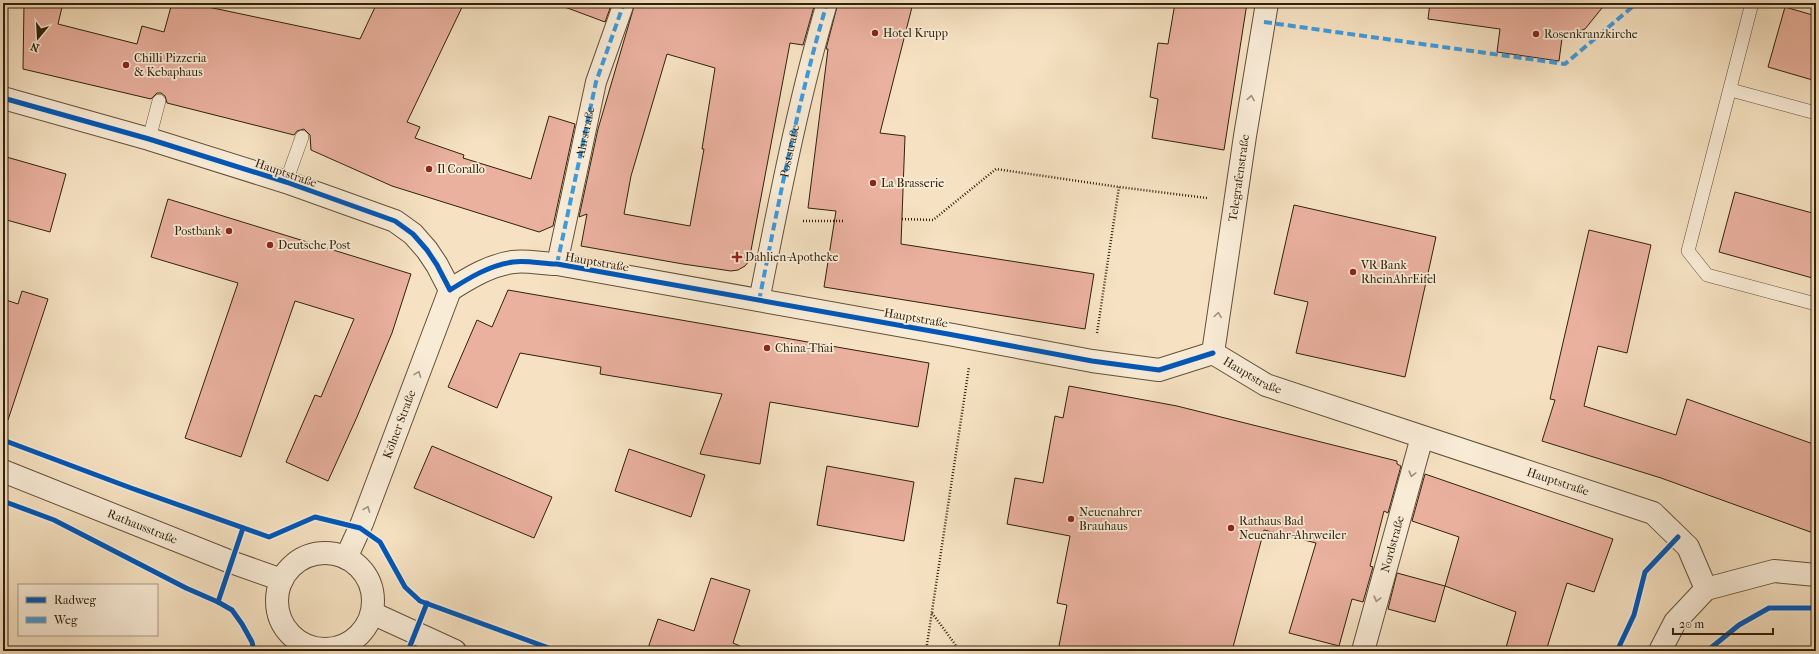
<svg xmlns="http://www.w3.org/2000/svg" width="1819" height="654" viewBox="0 0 1819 654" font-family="'IM FELL French Canon',serif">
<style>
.building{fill:#eab19f;stroke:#30210d;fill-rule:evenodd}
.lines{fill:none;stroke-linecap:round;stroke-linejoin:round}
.service-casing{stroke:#62513a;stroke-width:14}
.pedestrian-casing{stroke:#62513a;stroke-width:22}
.minor-casing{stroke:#62513a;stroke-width:24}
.tertiary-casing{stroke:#62513a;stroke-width:24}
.path{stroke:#30210d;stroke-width:2.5;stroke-dasharray:1 2;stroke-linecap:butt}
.service{stroke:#f9ecd7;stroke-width:13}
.pedestrian{stroke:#f9ecd7;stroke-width:20}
.minor{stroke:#f9ecd7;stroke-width:22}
.tertiary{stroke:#f9ecd7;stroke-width:22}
.quiet{stroke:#3e9bde;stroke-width:4;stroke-dasharray:8 4;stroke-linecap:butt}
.cycleway-casing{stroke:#f9ecd7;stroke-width:8}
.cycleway{stroke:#0057b8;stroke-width:5}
.oneway{stroke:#9f917c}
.poi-dot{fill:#8f2418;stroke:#f9ecd7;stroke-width:1.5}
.labels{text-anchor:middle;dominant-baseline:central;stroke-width:3.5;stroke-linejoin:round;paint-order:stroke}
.poi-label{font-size:12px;fill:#30210d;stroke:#f9ecd7;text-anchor:start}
.street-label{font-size:12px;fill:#30210d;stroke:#f9ecd7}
</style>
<rect width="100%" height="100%" fill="#f6e2c2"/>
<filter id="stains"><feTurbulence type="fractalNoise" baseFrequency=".005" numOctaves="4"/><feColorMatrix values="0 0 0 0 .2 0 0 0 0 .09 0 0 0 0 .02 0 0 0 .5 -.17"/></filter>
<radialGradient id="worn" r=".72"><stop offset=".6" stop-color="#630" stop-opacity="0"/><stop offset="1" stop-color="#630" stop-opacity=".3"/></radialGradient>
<g class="building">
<path d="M24 3H63L58 24 137 44 142 26 164 32 172 3H189L360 39 377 3H464L407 122 420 127 415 138 464 155 463 158 531 179 549 116 575 124 553 226 539 232 392 186 311 150 310 135 304 129 297 131 294 135 167 103 165 96 161 93H157L151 99 23 69Z"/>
<path d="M562 3H612L605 22 562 6Z"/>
<path d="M635 3H815L803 45 790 43 749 261 745 266 738 270 731 271 683 264 581 246 587 214 579 217 598 129ZM667 54 715 68 702 149H704L690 226 624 214 631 176Z"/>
<path d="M838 3H913L880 133 905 136 901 244 1094 274 1085 329 824 287 836 211 808 208 828 49H826Z"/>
<path d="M1175 3H1247L1224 150 1152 138 1158 99 1150 97 1158 43 1168 44Z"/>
<path d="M1430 3H1606L1585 29 1562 38 1559 61 1497 52 1500 29 1428 19Z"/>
<path d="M1785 7 1816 16V81L1768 67Z"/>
<path d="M3 156 66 174 50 232 3 219Z"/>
<path d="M1735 192 1816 214V279L1719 252Z"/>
<path d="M168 199 411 274 392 333 357 417 328 481 286 462 315 395 321 397 354 319 295 301 241 457 185 438 238 283 151 257Z"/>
<path d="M1294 205 1436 237 1405 377 1296 353 1308 302 1274 294Z"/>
<path d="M1589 230 1651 245 1627 353 1598 346 1584 406 1676 435 1687 399 1816 445V534L1661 478 1542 441 1555 400 1550 399Z"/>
<path d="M508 290 929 363 918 427 770 402 760 464 700 454 722 394 600 374 601 367 520 353 497 408 448 387 477 320 492 327Z"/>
<path d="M22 291 48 299 8 420 3 419V299L18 304Z"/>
<path d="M1069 386 1177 406 1397 461V464L1401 466 1388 513 1384 511 1370 566 1373 567 1363 602 1352 599 1339 646 1289 633 1316 543 1264 530 1232 651H1058L1067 605 1057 603 1070 536 1007 524 1015 478 1043 483 1055 416 1063 418Z"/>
<path d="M432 446 552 497 534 538 414 488Z"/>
<path d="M629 449 705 475 691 517 615 491Z"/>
<path d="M827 466 914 482 904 541 817 525Z"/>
<path d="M1425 474 1613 539 1594 592 1567 583 1546 651H1505L1516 612 1445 586 1459 537 1412 521Z"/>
<path d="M1397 573 1445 586 1435 622 1388 609Z"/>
<path d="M711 578 750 590 733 643 740 646V651H647L658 619 694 631Z"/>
</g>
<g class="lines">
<defs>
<g id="service">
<path d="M1752 3 1688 251 1707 275 1816 304"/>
<path d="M1731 90 1816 113"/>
<path d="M149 139 159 101"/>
<path d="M286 182 302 137"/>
</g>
<g id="pedestrian">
<path id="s1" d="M557 264 596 82 624 3"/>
<path d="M759 301C779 201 798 101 827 3"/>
</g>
<g id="minor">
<path d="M3 98 149 139 286 182 395 221 413 234 427 250 437 265 450 290"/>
<path id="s2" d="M450 290C469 278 490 265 513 262 527 260 543 264 557 264L948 334 1092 361 1159 370 1213 353 1266 385 1653 513 1688 547 1706 589"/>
<path id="s3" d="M1213 353 1245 136 1267 3"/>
<path id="s4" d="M346 558 362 523 450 290"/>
<path id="s5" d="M1363 651 1422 437"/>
</g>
<g id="tertiary">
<path id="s6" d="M3 471 231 562 282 580"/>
<circle cx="325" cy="601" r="48"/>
<path d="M372 613 455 651"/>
<path d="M1660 651 1675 622 1706 589 1774 571 1816 575"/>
</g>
</defs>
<use href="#service" class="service-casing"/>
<use href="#pedestrian" class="pedestrian-casing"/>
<use href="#minor" class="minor-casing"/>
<use href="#tertiary" class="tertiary-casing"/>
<g class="path">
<path d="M902 219 933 220 996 169 1119 187 1207 198"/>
<path d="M803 221H844"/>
<path d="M1097 333 1119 187"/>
<path d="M932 613 960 651"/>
<path d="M926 651 969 367"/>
</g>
<use href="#service" class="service"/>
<use href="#pedestrian" class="pedestrian"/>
<use href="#minor" class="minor"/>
<use href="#tertiary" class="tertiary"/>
<g class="quiet">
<path d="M1264 22 1565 64 1631 8 1632 3"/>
<path d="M557 264 596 82 624 3"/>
<path id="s7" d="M759 301C779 201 798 101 827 3"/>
</g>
<defs>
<g id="cycleway">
<path d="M3 98 149 139 286 182 395 221 413 234 427 250 437 265 450 290C469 278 490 265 513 262 527 260 543 264 557 264L948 334 1092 361 1159 370 1213 353"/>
<path d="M3 440 131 488 269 537 315 517 360 528 380 542 405 587 420 601 557 651"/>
<path d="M3 501 54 520 186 588 218 602 232 610 242 624 252 642 254 651"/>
<path d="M218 602 243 528"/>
<path d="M408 651 427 603"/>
<path d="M1617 651 1634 615 1645 572 1678 537"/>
<path d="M1707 651 1739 625 1769 608H1816"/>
</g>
</defs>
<use href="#cycleway" class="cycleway-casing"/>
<use href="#cycleway" class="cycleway"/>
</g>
<defs><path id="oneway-chevron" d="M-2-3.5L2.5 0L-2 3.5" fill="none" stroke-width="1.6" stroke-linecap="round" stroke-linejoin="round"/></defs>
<g class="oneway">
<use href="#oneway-chevron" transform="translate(1251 98) rotate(-80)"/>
<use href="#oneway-chevron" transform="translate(1218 315) rotate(-82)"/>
<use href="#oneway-chevron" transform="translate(418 374) rotate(-69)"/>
<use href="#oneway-chevron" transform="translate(1412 474) rotate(105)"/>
<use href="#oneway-chevron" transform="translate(367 509) rotate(-69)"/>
<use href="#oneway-chevron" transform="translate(1377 599) rotate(105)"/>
</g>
<g class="poi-dot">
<circle cx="875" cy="33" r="4"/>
<circle cx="1536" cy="34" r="4"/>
<circle cx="126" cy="65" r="4"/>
<circle cx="429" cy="169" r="4"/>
<circle cx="873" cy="183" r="4"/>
<circle cx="229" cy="231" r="4"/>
<circle cx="270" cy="245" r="4"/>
<path d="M735 251h4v4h4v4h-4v4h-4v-4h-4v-4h4z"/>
<circle cx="1353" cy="272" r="4"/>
<circle cx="767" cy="348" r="4"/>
<circle cx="1071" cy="519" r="4"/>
<circle cx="1231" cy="528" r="4"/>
</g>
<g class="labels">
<g class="poi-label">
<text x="883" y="33">Hotel Krupp</text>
<text x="1544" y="34">Rosenkranzkirche</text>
<text x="134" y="58">Chilli Pizzeria<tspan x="134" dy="14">&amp; Kebaphaus</tspan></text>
<text x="437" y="169">Il Corallo</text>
<text x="881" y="183">La Brasserie</text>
<text x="221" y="231" text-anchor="end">Postbank</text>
<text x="278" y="245">Deutsche Post</text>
<text x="745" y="257">Dahlien-Apotheke</text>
<text x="1361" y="265">VR Bank<tspan x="1361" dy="14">RheinAhrEifel</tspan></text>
<text x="775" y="348">China-Thai</text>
<text x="1079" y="512">Neuenahrer<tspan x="1079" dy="14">Brauhaus</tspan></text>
<text x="1239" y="521">Rathaus Bad<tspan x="1239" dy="14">Neuenahr-Ahrweiler</tspan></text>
</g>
<g class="street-label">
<text stroke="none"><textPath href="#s1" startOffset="135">Ahrstraße</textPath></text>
<text stroke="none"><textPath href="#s7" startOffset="153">Poststraße</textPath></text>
<text transform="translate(286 173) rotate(19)">Hauptstraße</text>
<text stroke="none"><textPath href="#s3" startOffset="177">Telegrafenstraße</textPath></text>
<text transform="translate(597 262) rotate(10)">Hauptstraße</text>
<text transform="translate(916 318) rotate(10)">Hauptstraße</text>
<text stroke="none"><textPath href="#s2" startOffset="827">Hauptstraße</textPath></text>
<text stroke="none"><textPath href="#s4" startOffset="144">Kölner Straße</textPath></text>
<text stroke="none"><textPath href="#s2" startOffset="1151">Hauptstraße</textPath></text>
<text stroke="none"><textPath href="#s6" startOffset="150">Rathausstraße</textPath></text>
<text stroke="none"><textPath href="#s5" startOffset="111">Nordstraße</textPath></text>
</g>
</g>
<rect width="1819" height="654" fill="none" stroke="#f6e2c2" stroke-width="16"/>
<rect x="4" y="4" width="1811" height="646" fill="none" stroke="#30210d" stroke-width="2"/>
<rect x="8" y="8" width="1803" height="638" fill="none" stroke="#30210d"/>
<rect x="18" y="584" width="140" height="52" fill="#f9ecd7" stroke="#a99b86"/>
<rect x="26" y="597" width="20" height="6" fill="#0057b8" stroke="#a99b86"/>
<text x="54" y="604" font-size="12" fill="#30210d">Radweg</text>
<rect x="26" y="617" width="20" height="6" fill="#3e9bde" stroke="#a99b86"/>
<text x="54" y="624" font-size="12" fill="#30210d">Weg</text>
<g transform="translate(38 38) rotate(198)" stroke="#f9ecd7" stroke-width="3" paint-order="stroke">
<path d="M0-3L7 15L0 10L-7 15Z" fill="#30210d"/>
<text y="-6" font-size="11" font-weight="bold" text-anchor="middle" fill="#30210d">N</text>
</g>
<path d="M1673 628v6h100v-6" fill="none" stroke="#30210d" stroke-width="2"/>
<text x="1679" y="628" font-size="12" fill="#30210d" stroke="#f9ecd7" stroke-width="3" paint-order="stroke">20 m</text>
<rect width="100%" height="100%" filter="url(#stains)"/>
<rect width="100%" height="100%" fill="url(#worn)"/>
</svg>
